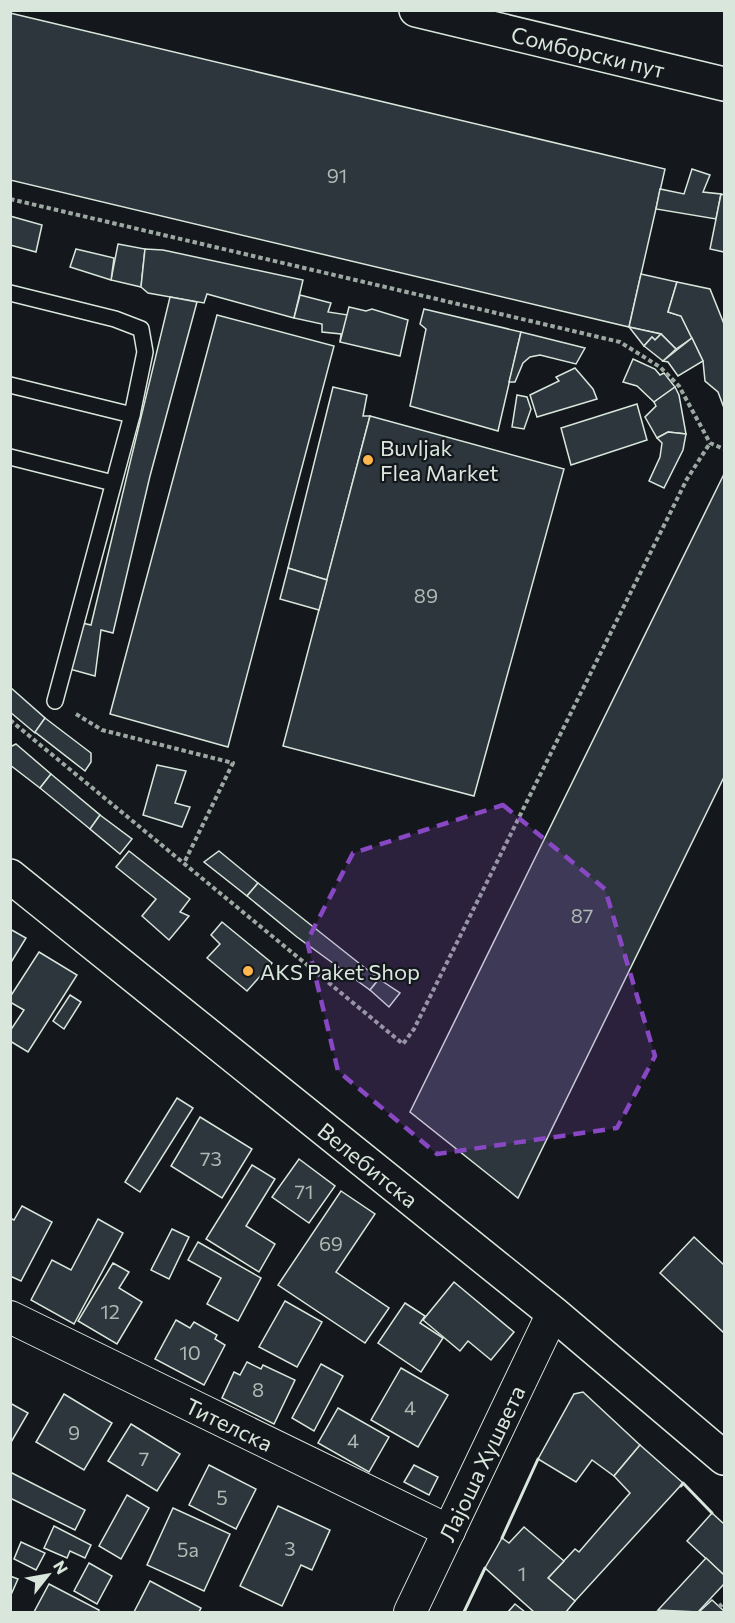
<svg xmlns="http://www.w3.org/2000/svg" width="735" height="1623" viewBox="0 0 735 1623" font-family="Commissioner,sans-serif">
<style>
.building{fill:#2c363c;stroke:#d8e6dc;stroke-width:1.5}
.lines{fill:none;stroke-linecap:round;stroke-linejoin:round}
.lane-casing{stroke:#d8e6dc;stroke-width:18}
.street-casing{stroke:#d8e6dc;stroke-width:34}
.secondary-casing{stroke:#d8e6dc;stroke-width:36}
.path{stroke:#9da8a2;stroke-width:4;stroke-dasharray:4.5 3;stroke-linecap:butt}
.lane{stroke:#14181c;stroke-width:15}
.street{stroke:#14181c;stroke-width:32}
.secondary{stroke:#14181c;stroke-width:33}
.wall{stroke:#d8e6dc;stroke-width:3}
.marked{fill:#8948c3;fill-opacity:0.2;stroke:#8948c3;stroke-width:4.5;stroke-dasharray:12 8;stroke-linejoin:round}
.poi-dot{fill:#ffb74d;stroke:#14181c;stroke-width:2}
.labels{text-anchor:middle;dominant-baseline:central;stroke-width:4.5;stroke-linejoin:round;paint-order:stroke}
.number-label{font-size:20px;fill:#adbab4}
.street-label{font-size:22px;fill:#d8e6dc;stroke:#14181c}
.poi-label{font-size:22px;fill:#d8e6dc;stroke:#14181c;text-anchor:start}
</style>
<rect width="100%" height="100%" fill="#14181c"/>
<g class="building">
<path d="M10 13 665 169 629 327 10 180Z"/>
<path d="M692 169 710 175 703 192 721 194 716 219 656 209 660 189 684 194Z"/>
<path d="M721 194 724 195V252L710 249Z"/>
<path d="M10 216 42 225 36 252 10 245Z"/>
<path d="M118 244 145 249 141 287 111 280Z"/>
<path d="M76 249 114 258 111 280 70 267Z"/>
<path d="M145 249 163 250 303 280 294 318 207 294 204 303 148 293 141 287Z"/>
<path d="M641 274 677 282 668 312 681 316 692 338 676 349 661 334 629 327Z"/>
<path d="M677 282 710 289 724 324V408L718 392 705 381 703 361 681 316 668 312Z"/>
<path d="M300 295 331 303 328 312 348 315 340 342 341 334 322 332V324L294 318Z"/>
<path d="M170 297 197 302 150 476 113 633 101 630 95 676 66 668 82 623 91 625Z"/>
<path d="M349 307 366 311 372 309 408 320 400 356 340 342Z"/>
<path d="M424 309 521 332 498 431 410 406 426 329 420 324Z"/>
<path d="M217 315 334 346 228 747 110 714Z"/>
<path d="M629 327 661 334 655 340 652 337 644 346Z"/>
<path d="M521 332 585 348 576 364 540 355 530 357 523 363 515 382H509Z"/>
<path d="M661 334 676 349 663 361 644 346 652 337 655 340Z"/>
<path d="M692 338 703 361 678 376 668 362 663 361Z"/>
<path d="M633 359 655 369 660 375 664 373 675 387 654 402 637 386 623 382Z"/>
<path d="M575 368 593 389 597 399 537 417 530 395 559 381 556 377Z"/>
<path d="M333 387 367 395 363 416H370L327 580 288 568Z"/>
<path d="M675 387 679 395 686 434 668 432 657 438 645 417 656 406 654 402Z"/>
<path d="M517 395 527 397 531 409 524 429 512 427Z"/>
<path d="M637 404 647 440 571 465 561 428Z"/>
<path d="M370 416 564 469 474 796 283 746Z"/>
<path d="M668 432 686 434 683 450 664 488 649 481 660 457 662 443 657 438Z"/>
<path d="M724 474V777L518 1198 410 1112Z"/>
<path d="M288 568 327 580 319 610 280 599Z"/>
<path d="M10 687 45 718 35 733 10 712Z"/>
<path d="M45 718 91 753V762L85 771 35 732Z"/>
<path d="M16 744 51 774 40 788 10 765V747Z"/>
<path d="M157 765 186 771 175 803 190 807 182 827 143 815Z"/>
<path d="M51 774 100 815 90 829 40 788Z"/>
<path d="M100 815 132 839 120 854 90 829Z"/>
<path d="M129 851 190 899 180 912 189 916 169 940 142 916 156 899 116 867Z"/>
<path d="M219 851 258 883 247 896 204 862Z"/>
<path d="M258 883 379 979 370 990 297 937 247 896Z"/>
<path d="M222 922 272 963 247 991 207 958 220 944 211 935Z"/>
<path d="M10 929 26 938 10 964Z"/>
<path d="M39 952 77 975 28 1052 10 1041V1031L24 1010 10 1002V997Z"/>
<path d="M379 979 400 993 389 1007 370 990Z"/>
<path d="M70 995 81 1002 64 1029 53 1021Z"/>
<path d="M177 1098 193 1108 140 1192 125 1182Z"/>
<path d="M200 1117 252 1149 222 1198 171 1166Z"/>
<path d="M299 1159 335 1186 309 1223 272 1197Z"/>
<path d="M252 1165 275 1179 246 1226 275 1244 259 1272 206 1239Z"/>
<path d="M341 1191 375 1214 336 1272 389 1308 365 1343 278 1285Z"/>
<path d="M22 1206 52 1222 21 1281 10 1276V1218L14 1220Z"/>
<path d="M98 1219 123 1233 74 1324 31 1300 52 1260 71 1270Z"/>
<path d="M172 1229 189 1237 169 1279 151 1270Z"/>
<path d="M694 1237 724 1265V1333L660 1273Z"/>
<path d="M198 1242 261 1278 238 1321 207 1304 221 1278 188 1260Z"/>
<path d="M113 1263 129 1272 119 1288 142 1302 117 1344 78 1321Z"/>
<path d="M454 1282 514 1332 491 1360 468 1341 460 1351 423 1320Z"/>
<path d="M285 1301 322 1322 297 1367 259 1347Z"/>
<path d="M405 1303 425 1316 420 1323 443 1338 421 1372 378 1343Z"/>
<path d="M176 1320 190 1328 194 1322 217 1335 215 1339 225 1345 204 1385 155 1359Z"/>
<path d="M247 1362 261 1369 263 1365 295 1380 274 1424 222 1398 234 1372 240 1375Z"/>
<path d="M321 1364 343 1376 314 1431 292 1418Z"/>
<path d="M401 1368 448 1395 418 1447 371 1420Z"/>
<path d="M583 1392 640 1445 614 1476 592 1460 576 1482 538 1459 574 1394Z"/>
<path d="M64 1394 112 1423 84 1470 36 1442Z"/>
<path d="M10 1403 28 1413 10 1444Z"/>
<path d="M338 1408 389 1437 369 1472 318 1443Z"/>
<path d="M131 1424 180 1454 157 1491 108 1461Z"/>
<path d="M640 1445 683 1483 575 1601 548 1578 575 1549 579 1552 630 1493 614 1476Z"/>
<path d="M209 1465 256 1489 236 1529 189 1505Z"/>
<path d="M414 1465 438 1477 429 1495 404 1482Z"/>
<path d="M10 1472 85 1510 75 1530 10 1498Z"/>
<path d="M127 1495 149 1508 121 1559 99 1546Z"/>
<path d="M278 1506 330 1530 312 1570 301 1565 282 1606 240 1586Z"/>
<path d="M173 1508 230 1534 204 1591 147 1565Z"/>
<path d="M712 1513 724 1524V1575L687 1541Z"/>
<path d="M54 1526 91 1545 85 1558 70 1551 67 1558 44 1548Z"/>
<path d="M524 1527 564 1561 548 1578 575 1601 566 1612H534L485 1568 502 1538 509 1543Z"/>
<path d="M21 1542 45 1553 36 1570 14 1559Z"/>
<path d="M706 1558 724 1575V1584L698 1612 658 1610Z"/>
<path d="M89 1563 112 1576 97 1604 74 1591Z"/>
<path d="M10 1576 18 1579 10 1597Z"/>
<path d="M150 1581 201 1608 199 1612H134Z"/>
<path d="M49 1584 99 1610 98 1612H34Z"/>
<path d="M712 1600 724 1611V1612H699Z"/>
<path d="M515 1604 525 1612H508Z"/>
</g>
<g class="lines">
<defs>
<g id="lane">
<path d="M10 293 115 319 141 329 145 352 132 415 55 701"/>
<path d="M10 385 132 415"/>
<path d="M10 457 113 483"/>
</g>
<g id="street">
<path id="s1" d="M10 1317 449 1531"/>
<path id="s2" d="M410 1612 553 1313"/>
</g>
<g id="secondary">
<path id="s3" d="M416 10 724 84"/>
<path id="s4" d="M10 876 553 1313 724 1458"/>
</g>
</defs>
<use href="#lane" class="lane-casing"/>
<use href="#street" class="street-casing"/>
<use href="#secondary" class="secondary-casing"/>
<g class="path">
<path d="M10 199 620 342 660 367 679 386 710 443 724 449"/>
<path d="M76 714 102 730 233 763 184 863"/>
<path d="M10 720 403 1044 414 1029 687 479 710 443"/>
<path d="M719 1604 724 1609"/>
</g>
<use href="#lane" class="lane"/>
<use href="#street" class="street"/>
<use href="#secondary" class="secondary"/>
<g class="wall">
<path d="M681 1486 683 1483 712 1513"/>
<path d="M502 1538 538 1459"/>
<path d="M464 1612 485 1568"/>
</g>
</g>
<path class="marked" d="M503 805 605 889 655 1056 617 1128 437 1154 338 1071 307 941 353 853Z"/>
<g class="poi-dot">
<circle cx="368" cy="460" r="6"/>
<circle cx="248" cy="971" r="6"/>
</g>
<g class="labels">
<g class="number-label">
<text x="337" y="175">91</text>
<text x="426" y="595">89</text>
<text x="582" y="915">87</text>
<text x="211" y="1158">73</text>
<text x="304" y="1191">71</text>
<text x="331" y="1243">69</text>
<text x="110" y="1311">12</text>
<text x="190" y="1352">10</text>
<text x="258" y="1389">8</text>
<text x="410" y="1407">4</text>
<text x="74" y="1432">9</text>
<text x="353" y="1440">4</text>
<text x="144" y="1458">7</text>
<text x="222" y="1497">5</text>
<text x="290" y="1548">3</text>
<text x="188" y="1549">5a</text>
<text x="522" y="1573">1</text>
</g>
<g class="street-label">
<text stroke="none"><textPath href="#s3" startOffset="177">Сомборски пут</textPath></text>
<text stroke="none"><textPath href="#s4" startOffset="460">Велебитска</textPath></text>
<text stroke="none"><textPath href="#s1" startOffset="244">Тителска</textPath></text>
<text stroke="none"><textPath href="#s2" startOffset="165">Лајоша Хушвета</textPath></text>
</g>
<g class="poi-label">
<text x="380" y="447">Buvljak<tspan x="380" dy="25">Flea Market</tspan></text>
<text x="260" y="971">AKS Paket Shop</text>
</g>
</g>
<rect width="735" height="1623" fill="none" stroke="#d8e6dc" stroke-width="24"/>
<g transform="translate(48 1575) rotate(59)" stroke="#14181c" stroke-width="4.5" paint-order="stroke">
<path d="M0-4.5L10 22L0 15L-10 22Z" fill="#d8e6dc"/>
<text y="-9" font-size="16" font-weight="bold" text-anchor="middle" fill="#d8e6dc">N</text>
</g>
</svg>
